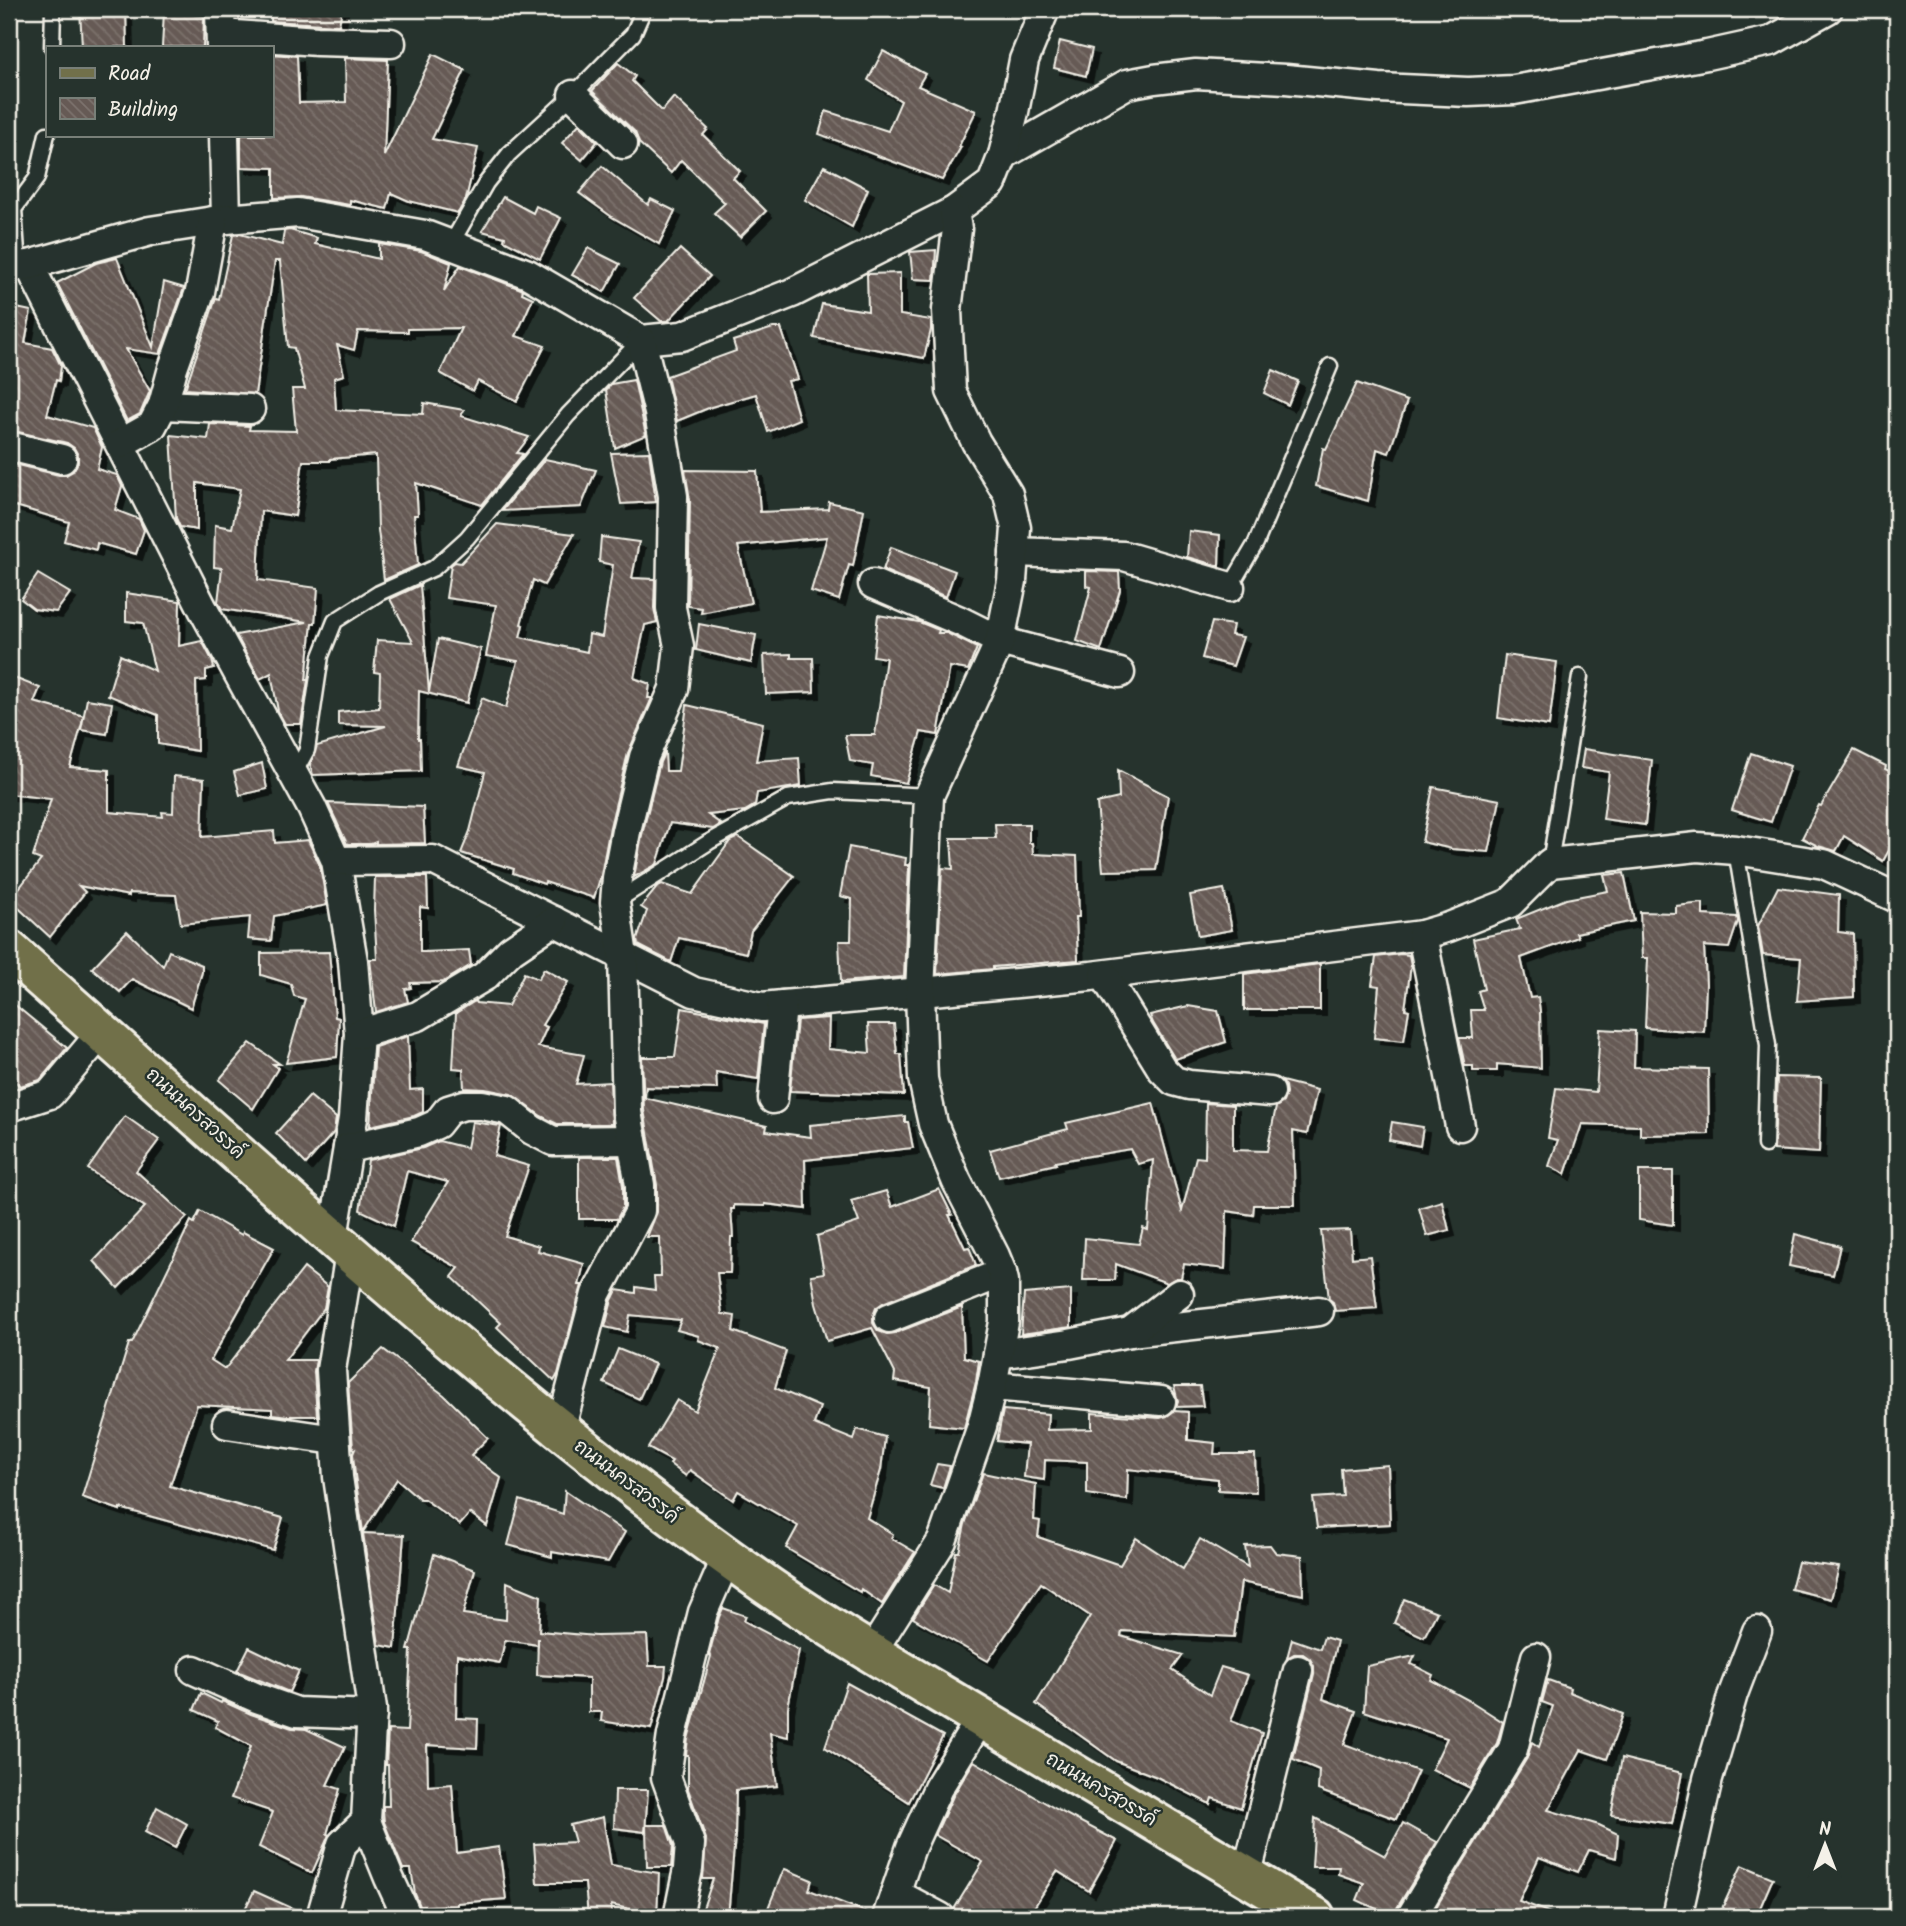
<svg xmlns="http://www.w3.org/2000/svg" width="1906" height="1926" viewBox="0 0 1906 1926" font-family="Kalam,'Playpen Sans Thai',sans-serif">
<style>
.building{fill:url(#building-back-hatch);stroke:#f4f1e8;stroke-width:2;filter:url(#shadow)}
.lines{fill:none;stroke-linecap:round;stroke-linejoin:round}
.service-casing{stroke:#f4f1e8;stroke-width:19}
.minor-casing{stroke:#f4f1e8;stroke-width:33}
.primary-casing{stroke:#f4f1e8;stroke-width:44}
.service{stroke:#26332d;stroke-width:14}
.minor{stroke:#26332d;stroke-width:28}
.primary{stroke:#71704a;stroke-width:38}
.labels{text-anchor:middle;dominant-baseline:central;stroke-width:5;stroke-linejoin:round;paint-order:stroke}
.street-label{font-size:19px;fill:#f4f1e8;stroke:#26332d}
</style>
<defs>
<pattern id="building-back-hatch" width="6" height="6" patternUnits="userSpaceOnUse" patternTransform="scale(1.75)"><rect width="6" height="6" fill="#665a55"/><path d="M-1 5l2 2M0 0l6 6M5-1l2 2" fill="none" stroke="#7c726d"/></pattern>
<filter id="shadow"><feDropShadow dx="6" dy="6" stdDeviation="0" flood-color="#0009"/></filter>
</defs>
<rect width="100%" height="100%" fill="#26332d"/>
<filter id="ink" filterUnits="userSpaceOnUse"><feTurbulence type="fractalNoise" baseFrequency=".0143" numOctaves="2"/><feDisplacementMap in="SourceGraphic" scale="14" xChannelSelector="R" yChannelSelector="G"/><feConvolveMatrix kernelMatrix="1 2 1 2 8 2 1 2 1" color-interpolation-filters="sRGB"/></filter>
<g filter="url(#ink)">
<g class="building">
<path d="M80 9H126L127 47H82Z"/>
<path d="M271 9H342L339 25 271 21Z"/>
<path d="M164 12 204 16 203 47H162Z"/>
<path d="M1060 41 1092 49 1086 76 1054 68Z"/>
<path d="M883 51 925 74 918 86 976 111 959 146 961 147 942 180 819 134 826 111 888 131 901 101 868 80Z"/>
<path d="M271 54 297 56 299 103 346 102 345 58 388 60 384 156 433 54 465 70 432 139 478 148 466 199 458 213 409 201 391 193 387 209 350 200V205L301 197 274 198V168L241 167V135H271Z"/>
<path d="M618 63 635 76 632 81 662 111 674 97 708 129 703 135 740 171 733 178 766 211 740 237 714 213 725 203 681 160 671 173 639 143 635 132 592 91Z"/>
<path d="M579 124 597 142 582 160 562 143Z"/>
<path d="M602 166 648 205 651 199 675 211 659 244 612 217 579 193Z"/>
<path d="M824 166 868 189 852 227 805 200Z"/>
<path d="M503 197 533 213 536 206 561 218 540 259 504 240 505 237 482 231Z"/>
<path d="M290 230 317 238 315 244 379 259V244L421 251 451 263 444 291 460 266 521 289 523 290 522 293 533 298 516 336 545 346 517 401 478 381 473 391 440 373 461 328 408 329V332L358 331 354 350 337 345 344 375 334 378 336 410 423 414 424 403 464 410 461 416 529 437 517 453 523 454 482 505 416 483 418 515H414L418 565 384 580 378 530 376 455 330 459V461H303L295 516 261 511 258 580 318 588 315 623H312L306 680H308L301 724H285L278 711 271 673 260 679 236 635 307 622 222 609 218 602 222 568 214 567 215 525 232 528 240 489 197 483V530L180 527 176 518 171 435 208 439 210 424 250 426 249 430 296 431 292 389H305L294 348 288 347 280 261H275L255 394 185 389 216 298 219 299 233 235 240 234 282 245 284 231Z"/>
<path d="M588 248 620 264 604 292 572 275Z"/>
<path d="M680 249 710 276 668 321H661L634 298Z"/>
<path d="M936 250 934 280 913 279 910 252Z"/>
<path d="M117 258 153 347 164 282 184 288 160 354 126 349 150 391 140 414 127 421 57 283 96 263Z"/>
<path d="M900 273V315L931 320V330L924 358 814 338 822 304 868 311 867 274Z"/>
<path d="M12 307 31 311 25 343 52 348 61 366 59 381 56 380 47 415 93 428 102 447 97 469 117 475 122 486 115 510 139 519 144 530 136 554 97 543 96 550 64 541 69 522 9 504V463L59 475H66L73 471 78 462V455L74 448 67 443 9 430V321Z"/>
<path d="M773 328H781L798 379 788 381 799 419 768 432 756 394 711 407 677 421 667 376 736 351 733 341Z"/>
<path d="M1273 370 1298 381 1288 405 1264 393Z"/>
<path d="M634 380 646 435 615 448 606 390 611 384Z"/>
<path d="M1357 383 1407 401 1389 453 1377 449 1368 501 1316 486 1323 448 1326 449Z"/>
<path d="M649 452 656 502 621 504 611 453Z"/>
<path d="M545 459 596 470 581 507 502 511Z"/>
<path d="M685 470 757 471 760 512 828 509 829 502 864 510 853 566 849 565 839 600 811 591 827 537 738 546 751 603 701 613 702 608 688 606 690 500Z"/>
<path d="M497 524 574 534 544 585 533 580 521 624 523 625 520 637 587 652 589 634 602 637 613 565 599 562 601 537 639 542 632 578 655 579 654 608 657 622 645 625 634 678 650 684 648 698H652L628 753 610 827 601 875 594 898 545 882 544 884 513 873 514 869 461 853 470 831 485 772 458 766 482 698 506 708 518 661 486 656 496 605 446 598 451 565 455 562 461 563Z"/>
<path d="M1189 531 1220 535 1219 566 1187 557Z"/>
<path d="M891 547 955 571 946 597 883 570Z"/>
<path d="M1086 571 1119 572 1120 590 1101 650 1077 641 1091 587 1086 586Z"/>
<path d="M38 574 70 593 56 612 34 609 21 599Z"/>
<path d="M420 585 429 692 438 639 481 649 467 703 419 691 418 739H420L421 771 313 775 310 764 317 746 386 726 338 725V712L379 708 380 673 374 672 377 640 413 642 390 599Z"/>
<path d="M126 593 180 601 179 646 202 641 212 660 214 668 206 670V680L196 681 197 751 158 744V715L108 695 120 655 155 671 143 623 126 621Z"/>
<path d="M878 615 919 622 939 630 938 633H947L977 648 968 670 950 667 938 735 921 732 906 783 871 776 873 765 850 761 845 735H875L886 658 873 656Z"/>
<path d="M1212 622 1233 625 1231 635 1243 637 1233 666 1202 658Z"/>
<path d="M699 624 756 635 751 663 696 650Z"/>
<path d="M791 654V658H813L814 692 766 694 764 655Z"/>
<path d="M1505 655 1557 662 1549 726 1498 718Z"/>
<path d="M9 676 40 688 34 702 84 716 70 767 109 770V812L163 817 162 812 173 813 174 776 204 779 202 837 274 831 275 843 308 840 320 866 327 905 274 916 271 941 248 939 250 917 181 924 176 895 129 893V896L79 886 85 892 50 937 10 900 41 860 33 857 51 799 9 794 14 745 9 743Z"/>
<path d="M87 699 112 703 107 734 81 730Z"/>
<path d="M687 705 763 723 756 761 799 758 801 786 757 793 755 805 745 811 708 815 721 824 713 829 670 823 657 864 634 877 642 835 660 762 665 751 666 771H678Z"/>
<path d="M1584 749 1652 760 1645 825 1603 819 1609 772 1581 768Z"/>
<path d="M1854 750 1886 766 1885 769 1897 775V836L1883 861 1844 836 1836 851 1818 846 1802 838 1819 805 1821 806Z"/>
<path d="M1751 753 1790 766 1771 822 1732 810Z"/>
<path d="M262 763 267 789 240 795 234 772Z"/>
<path d="M1118 770 1168 796 1156 870 1103 871 1097 803 1119 798Z"/>
<path d="M1433 787 1500 800 1489 852 1452 849 1422 842Z"/>
<path d="M328 803 423 807 425 843 376 844V842L371 844H347Z"/>
<path d="M995 824H1029V843H1032L1033 854 1077 856 1079 917H1076L1078 960 993 967V969L937 974 942 868 953 869 951 838H996Z"/>
<path d="M738 837 794 876 751 931 746 953 679 938 671 962 638 945 637 940 647 911 641 907 658 886 662 884 692 894 730 841Z"/>
<path d="M849 847 906 858 905 865H909L904 977 841 982 839 941H851L852 899 840 896Z"/>
<path d="M1624 873 1634 921 1576 933 1578 937 1521 958 1530 998 1538 997 1540 1011 1541 1068 1497 1064V1071H1473V1066H1465L1459 1038H1473L1471 1010H1484L1478 991 1484 989 1473 939 1520 929 1516 919 1566 899 1608 891 1604 875Z"/>
<path d="M375 877H427L428 908 420 907V952H425V953V952L469 950 471 965 443 982 410 983 411 988 405 989 408 1002 376 1012 370 959H377L374 910Z"/>
<path d="M1778 887 1839 895 1838 932 1853 934 1854 997 1797 1001 1801 958 1763 955 1758 926Z"/>
<path d="M1224 889 1232 930 1198 936 1190 895Z"/>
<path d="M1703 903V915L1737 917 1738 921 1729 948 1704 946 1706 984 1704 1032 1645 1028 1648 958H1642L1640 912 1676 913V906Z"/>
<path d="M127 931 163 966 169 951 202 965V972L191 1008 132 979 120 992 92 968Z"/>
<path d="M329 952 335 1017 339 1018 337 1057 286 1063 305 999 294 996 291 984 261 975V953Z"/>
<path d="M1401 954 1409 955 1411 965 1405 1009 1409 1010 1404 1041 1374 1038 1379 986 1372 985 1376 957Z"/>
<path d="M1320 964V1010H1244V974Z"/>
<path d="M544 969 568 982 542 1025 547 1027 538 1047 584 1055 576 1084 610 1082 612 1124H557L541 1116 511 1094 485 1089 464 1088 463 1069 453 1068 456 1013 475 1001 476 1003 508 1006 524 973 538 979Z"/>
<path d="M9 1000 67 1048 40 1080 20 1086 9 1076Z"/>
<path d="M1188 1006 1218 1011 1226 1042 1175 1059 1153 1023 1150 1015Z"/>
<path d="M682 1008 764 1024 758 1079 716 1072 717 1089 646 1087 645 1098 767 1126 766 1131 811 1137 810 1125 905 1116V1122H908L913 1148 805 1160 806 1209 765 1204V1206L734 1205V1209H731L733 1237H731L730 1273H717L722 1314 735 1316 733 1331 786 1351 775 1388 820 1407 814 1424 854 1440 857 1429 885 1437 881 1470 867 1518 893 1534 891 1538 915 1552 882 1604 861 1589 860 1592 786 1548 798 1526 738 1491 733 1500 690 1470 686 1476 670 1464 672 1461 648 1448 677 1400 695 1411 720 1348 698 1340 699 1336 677 1330 681 1320 630 1315 627 1332 605 1327 612 1300 617 1290 636 1293V1287L655 1290 654 1277H661L660 1237H647L657 1212V1185L644 1110 642 1057H675Z"/>
<path d="M829 1018 828 1049 870 1053 868 1024H894L897 1054H901L904 1095 790 1091 797 1020Z"/>
<path d="M1600 1029 1635 1031 1634 1067 1708 1069 1709 1134 1640 1135V1126L1582 1124 1565 1174 1549 1166 1558 1140 1548 1138 1556 1088 1596 1092Z"/>
<path d="M408 1036 410 1090 423 1089V1112L414 1116 370 1126 375 1047Z"/>
<path d="M250 1043 280 1064H273L278 1068 253 1109 219 1080Z"/>
<path d="M1777 1077 1821 1078 1819 1153 1774 1150Z"/>
<path d="M1282 1081 1317 1090 1307 1134 1293 1131 1295 1205H1254L1253 1215 1227 1211 1225 1269 1184 1264 1181 1278H1176L1167 1283 1116 1264 1115 1280H1083L1085 1238 1139 1244 1143 1228 1148 1230 1153 1160 1138 1164 1130 1149 1055 1162 1056 1164 999 1177 990 1150 1068 1129 1066 1123 1153 1103 1182 1211 1196 1157 1205 1158 1206 1103 1233 1105V1150L1267 1151 1276 1107 1283 1102 1286 1094 1285 1086Z"/>
<path d="M310 1096 336 1118 334 1132 306 1164 276 1133Z"/>
<path d="M125 1116 159 1140 136 1171 187 1217 118 1288 94 1261 145 1207 88 1169Z"/>
<path d="M472 1122 501 1126 494 1156 529 1166 505 1236 539 1246 538 1251 584 1264 579 1285H582L558 1374 554 1381 497 1327 501 1323 452 1277 459 1268 411 1242 448 1182 407 1171 394 1226 360 1210 368 1160 423 1148 439 1141 467 1148Z"/>
<path d="M1392 1122 1423 1127 1420 1146 1389 1140Z"/>
<path d="M579 1157H618L623 1186V1207L617 1219H579Z"/>
<path d="M1639 1171H1673V1225L1639 1220Z"/>
<path d="M939 1189 952 1215H949L965 1248 969 1247 976 1265 883 1303 876 1308 873 1316V1323L878 1331 887 1334 895 1333 962 1307 964 1357 979 1361 976 1382 964 1428 929 1424 931 1387 894 1381 895 1373 872 1328 827 1341 816 1304 811 1275 824 1273 817 1236 859 1222 851 1201 886 1191 892 1207Z"/>
<path d="M1442 1201 1449 1230 1427 1236 1419 1208Z"/>
<path d="M200 1211 242 1235 243 1232 274 1248 211 1360 225 1369 304 1268 328 1287 324 1308 285 1360H316L314 1371 317 1416H288L272 1414V1409L197 1405 170 1486 283 1518 273 1550 120 1508V1510L82 1497 129 1343H132L191 1221 194 1223Z"/>
<path d="M1350 1230 1352 1258 1370 1256 1377 1308 1335 1311 1333 1302 1329 1299 1321 1231Z"/>
<path d="M1795 1234 1840 1246 1833 1275 1789 1266Z"/>
<path d="M1071 1290V1327L1021 1334 1024 1294Z"/>
<path d="M383 1349 444 1395 488 1438 471 1455 501 1478 487 1526 470 1513 460 1525 424 1499H420L397 1479 363 1532 355 1475 353 1454 355 1449 353 1448 348 1383Z"/>
<path d="M618 1349 655 1364 639 1399 604 1383Z"/>
<path d="M1174 1386H1200L1203 1406 1176 1407 1178 1402Z"/>
<path d="M1003 1410 1048 1414 1047 1430 1092 1429V1413L1160 1418 1167 1416 1174 1411 1188 1412V1440L1215 1443 1214 1454H1255L1256 1492 1218 1490V1479L1128 1469 1127 1500 1087 1494V1462L1045 1460 1044 1480 1024 1477 1027 1444 997 1441Z"/>
<path d="M937 1464 950 1466 943 1488 930 1485Z"/>
<path d="M1388 1465 1390 1524 1317 1528 1313 1498 1343 1496 1341 1469Z"/>
<path d="M983 1473 1036 1484 1034 1520 1040 1521 1038 1537 1120 1565 1136 1538 1183 1569 1200 1539 1248 1567 1245 1546 1270 1545 1276 1553 1302 1556 1303 1595 1241 1582 1234 1637 1122 1631 1121 1636 1183 1655 1172 1670 1210 1695 1221 1667 1248 1675 1231 1721 1262 1733 1241 1808 1212 1798 1210 1804 1157 1777 1116 1761 1036 1704 1090 1616 1041 1583 988 1661 913 1618 934 1585 948 1593 956 1552H959L965 1524Z"/>
<path d="M565 1491 625 1532 608 1562 552 1552V1557L508 1545 520 1500 563 1514Z"/>
<path d="M363 1533 404 1535 395 1648 379 1645Z"/>
<path d="M434 1554 475 1570 463 1614 506 1620 507 1582 541 1596 539 1631 596 1636 647 1635 649 1666H666L665 1677 651 1729 601 1721 602 1712H589V1678L537 1675 538 1638V1645L505 1640 500 1663 457 1655 456 1718 478 1719 477 1748 427 1745 428 1786 452 1784 457 1853 499 1847 506 1899 457 1903V1905L420 1906 415 1894 411 1869H403L384 1822 383 1811V1806H389L388 1765H386L388 1730 407 1731 411 1650H408Z"/>
<path d="M1798 1562 1839 1567 1831 1599 1791 1589Z"/>
<path d="M1404 1599 1437 1612 1424 1637 1394 1623Z"/>
<path d="M723 1608 746 1616 744 1621 799 1650 788 1707V1737L770 1733 777 1786 736 1790 735 1836 728 1917H700L713 1879H703L706 1839 688 1789V1755H686L688 1739 711 1656 709 1655 719 1617Z"/>
<path d="M1324 1637 1337 1641 1323 1699 1356 1711 1344 1744 1418 1771 1396 1819 1318 1790 1319 1770 1293 1759 1314 1674V1666L1310 1659 1303 1654H1294L1287 1658 1292 1639 1320 1649Z"/>
<path d="M249 1647 299 1671 289 1692 237 1671Z"/>
<path d="M1415 1656 1411 1664 1433 1675 1431 1680 1472 1702 1503 1722 1497 1743 1470 1788 1432 1769 1447 1738 1364 1711 1367 1666Z"/>
<path d="M1548 1680 1570 1688 1569 1692 1623 1714 1607 1759 1581 1750 1548 1810 1599 1825 1618 1834 1616 1858 1589 1850 1578 1872 1539 1857 1519 1901 1556 1915V1917H1430L1527 1758 1532 1742 1539 1747 1553 1706 1542 1702Z"/>
<path d="M847 1683 943 1736 909 1802 825 1747Z"/>
<path d="M201 1693 221 1703 222 1701 251 1714 292 1728 306 1729 345 1747 327 1785 340 1789 327 1834 329 1835 312 1873 259 1847 273 1812 231 1798 251 1746 215 1727 218 1721 194 1710Z"/>
<path d="M1622 1758 1682 1773 1672 1824 1611 1815Z"/>
<path d="M974 1761 1056 1809 1117 1841 1089 1891 1057 1871 1028 1917H957L954 1909 983 1862 935 1835 953 1796Z"/>
<path d="M615 1790H648L645 1832 614 1828Z"/>
<path d="M157 1807 187 1824 175 1848 145 1832Z"/>
<path d="M603 1817 611 1865 659 1873 657 1915 611 1905 612 1917H588L585 1883H537L534 1844 575 1842 570 1825Z"/>
<path d="M1315 1818 1385 1856 1403 1823 1437 1842 1397 1908 1394 1917 1357 1900 1364 1883 1338 1874 1339 1867H1312Z"/>
<path d="M646 1825H666L673 1846 671 1867H647Z"/>
<path d="M1742 1865 1773 1878 1756 1917H1718Z"/>
<path d="M785 1869 812 1880 809 1890 871 1914V1917H800L768 1908 783 1871Z"/>
<path d="M254 1891 305 1914V1917H241Z"/>
</g>
<g class="lines">
<defs>
<g id="service">
<path d="M52 47 53 9"/>
<path d="M451 244 486 183 509 154 573 95 633 34 644 9"/>
<path d="M18 266 14 209 37 178 47 134"/>
<path d="M1230 587 1256 543 1330 366"/>
<path d="M294 774 307 750 321 656 335 621 379 593 434 568 467 538 568 415 641 340"/>
<path d="M1736 850 1768 1045 1765 1145"/>
<path d="M1550 863 1580 677"/>
<path d="M615 902 709 842 788 798 833 791 929 796"/>
</g>
<g id="minor">
<path d="M220 9 221 47"/>
<path d="M221 34 317 41 391 43"/>
<path d="M573 95 623 144"/>
<path d="M224 135 226 219"/>
<path d="M1003 155 1127 84 1154 79 1196 74 1286 79 1379 88 1468 92 1514 90 1707 55 1771 41 1828 9"/>
<path d="M29 265 203 609 312 808 336 861 353 961 359 1034 353 1118 333 1237"/>
<path d="M9 266 29 265 150 231 226 219 298 213 425 235 528 274 641 340 682 336 792 293 954 211 992 183 1003 155 1014 112 1024 60 1045 9"/>
<path d="M163 405 250 409"/>
<path d="M120 444 152 426 163 405 173 368 200 292 213 221"/>
<path d="M9 446 62 459"/>
<path d="M1014 552 1124 556 1230 587"/>
<path d="M873 584 960 621 1000 641 1120 673"/>
<path d="M336 861 433 860 694 992 762 1007 1091 976 1422 935 1449 927 1510 903 1550 863 1697 847 1736 850 1824 864 1897 898"/>
<path d="M1422 935 1460 1126"/>
<path d="M1104 975 1162 1069 1174 1081 1189 1085 1270 1092"/>
<path d="M359 1034 418 1016 485 976 511 950 554 921"/>
<path d="M773 1099 782 1005"/>
<path d="M9 1107 50 1094 102 1032"/>
<path d="M348 1148 419 1132 437 1124 448 1110 464 1105H482L507 1110 532 1130 553 1141 632 1140"/>
<path d="M889 1318 1002 1273"/>
<path d="M1130 1332 1319 1311"/>
<path d="M998 1354 1069 1344 1130 1332 1179 1294"/>
<path d="M992 1386 1161 1401"/>
<path d="M227 1424 335 1440"/>
<path d="M560 1431 596 1294 640 1211V1185L627 1112 623 956 615 902 617 878 626 831 644 757 674 689 679 646 671 608 673 496 659 413 641 340"/>
<path d="M871 1653 942 1541 982 1426 992 1386 1004 1322V1281L1002 1273 995 1256 956 1180 933 1124 923 1079 920 992 929 796 1000 641 1012 581 1016 528 1008 494 976 442 951 391 947 310 957 229 954 211"/>
<path d="M194 1670 257 1698 297 1712 372 1715"/>
<path d="M366 1821 389 1878 407 1917"/>
<path d="M1246 1877 1298 1670"/>
<path d="M895 1893 940 1917"/>
<path d="M321 1917 342 1844 366 1821 372 1709 338 1477 331 1370 350 1253"/>
<path d="M678 1917 688 1869 690 1844 666 1777 672 1735 703 1612 727 1557"/>
<path d="M887 1917 911 1847 938 1788 981 1718"/>
<path d="M1411 1917 1513 1749 1536 1657"/>
<path d="M1677 1917 1708 1779 1733 1694 1757 1631"/>
</g>
<path id="primary" d="M9 950C250 1163 485 1385 748 1572 823 1626 904 1672 984 1720 1094 1786 1204 1852 1315 1917"/>
</defs>
<use href="#service" class="service-casing"/>
<use href="#minor" class="minor-casing"/>
<use href="#primary" class="primary-casing"/>
<use href="#service" class="service"/>
<use href="#minor" class="minor"/>
<use href="#primary" class="primary"/>
</g>
</g>
<g class="labels">
<g class="street-label">
<text transform="translate(195 1114) rotate(42)">ถนนนครสวรรค์</text>
<text transform="translate(626 1482) rotate(37)">ถนนนครสวรรค์</text>
<text transform="translate(1101 1790) rotate(31)">ถนนนครสวรรค์</text>
</g>
</g>
<rect width="1906" height="1926" fill="none" stroke="#26332d" stroke-width="35"/>
<rect x="18" y="18" width="1871" height="1891" fill="none" stroke="#f4f1e8" stroke-width="2.5" filter="url(#ink)"/>
<rect x="46" y="46" width="228" height="91" fill="#26332d" stroke="#787f78" stroke-width="2"/>
<rect x="60" y="68" width="35" height="10" fill="#71704a" stroke="#787f78" stroke-width="2"/>
<text x="108" y="80" font-size="21" fill="#f4f1e8">Road</text>
<rect x="60" y="98" width="35" height="21" fill="url(#building-back-hatch)" stroke="#787f78" stroke-width="2"/>
<text x="108" y="116" font-size="21" fill="#f4f1e8">Building</text>
<g transform="translate(1825 1845)" stroke="#26332d" stroke-width="5" paint-order="stroke">
<path d="M0-5L12 26L0 18L-12 26Z" fill="#f4f1e8"/>
<text y="-10" font-size="19" font-weight="bold" text-anchor="middle" fill="#f4f1e8">N</text>
</g>
</svg>
